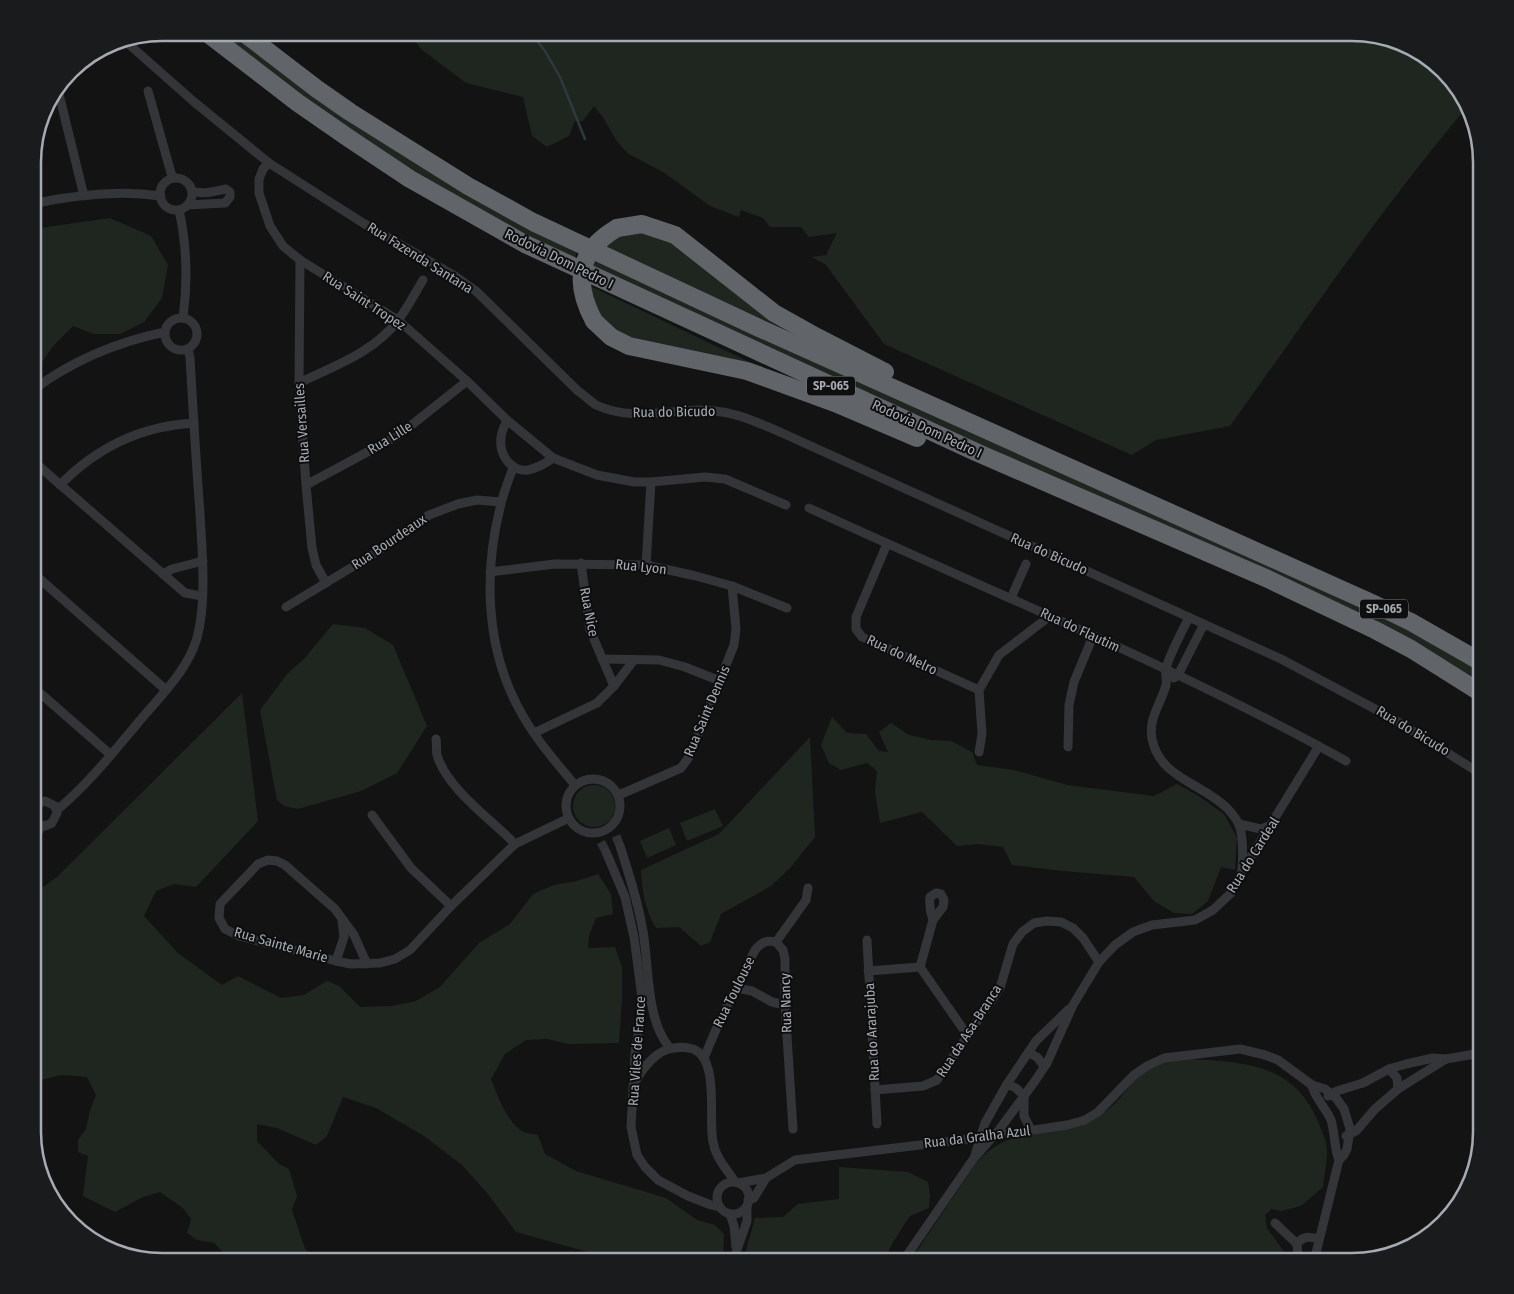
<svg xmlns="http://www.w3.org/2000/svg" width="1514" height="1294" viewBox="0 0 1514 1294" font-family="'Fira Sans Condensed',sans-serif">
<style>
.green{fill:#1f2620}
.lines{fill:none;stroke-linecap:round;stroke-linejoin:round}
.stream{stroke:#2f383d;stroke-width:2.5}
.minor-tunnel{stroke:#303134;stroke-width:9;stroke-dasharray:9 4.5;stroke-linecap:butt}
.minor{stroke:#343539;stroke-width:9}
.motorway{stroke:#616469;stroke-width:18}
.motorway-bridge{stroke:#616469;stroke-width:18}
.labels{text-anchor:middle;dominant-baseline:central;stroke-width:4;stroke-linejoin:round;paint-order:stroke}
.shield{fill:#0e0e0f;stroke:#787c82;stroke-width:1}
.shield-label{font-size:12px;font-weight:bold;fill:#a6abb3}
.street-label{font-size:14px;fill:#a6abb3;stroke:#0e0e0f}
.rim{fill:none;stroke:#a6abb3;stroke-width:2.5}
</style>
<rect width="100%" height="100%" fill="#131314"/>
<g class="green">
<path d="M218 33H236L578 250 574 259C487 217 403 169 324 114 288 88 253 60 218 33Z"/>
<path d="M409 33H1352L1401 42 1437 65 1467 107C1382 207 1307 319 1230 426L1156 440 1132 455 884 344 826 265 812 257 826 255 837 233 809 237 801 227H770L763 218 741 210 739 217 710 206 663 172 627 153 616 140 603 117 594 106 583 121H575L569 136 547 147 532 136 523 97 466 83 421 49Z"/>
<path d="M110 218 151 236 168 265 162 298 144 322 120 334H94L73 326 53 346 33 375V229Z"/>
<path d="M634 231 666 238 813 342 601 246 608 241Z"/>
<path d="M594 257 1330 590 1453 653 1481 671V685L1116 504 1052 475 989 451 590 268Z"/>
<path d="M588 285 762 368 621 335 599 317Z"/>
<path d="M333 624 365 628 393 645 427 726 397 773 361 791 298 809 284 806 277 800 260 710 288 673 305 658Z"/>
<path d="M242 693 258 821 196 887 174 884 156 891 144 916 178 953 222 985 238 976 281 998 304 995 327 981 339 986 360 1007 392 1006 416 1001 440 987 479 943 510 924 533 894 554 885 577 881 598 874 611 894 613 914 596 918 589 936 588 948 615 947 622 967V999L619 1043 568 1044 547 1039 526 1040 505 1054 491 1079C497 1095 507 1122 522 1131 526 1134 534 1134 538 1135L545 1154 576 1171 666 1198 697 1220 715 1225 724 1234 723 1258 719 1261H620L516 1232 488 1194 462 1165 424 1136 376 1108 343 1097 327 1136 316 1145 277 1128 257 1124V1141L279 1164 289 1169 297 1196 292 1210 305 1249 315 1257 316 1261H244L228 1257 214 1243 197 1240 187 1233 191 1219 183 1208 160 1192 143 1197 115 1212 83 1196 88 1156 78 1152V1140L86 1129 90 1110 96 1095 87 1077 61 1075 33 1082V894L57 877Z"/>
<path d="M832 717 847 733 866 734 879 751 888 752 879 732 891 723 909 735 932 740 951 741 972 752 977 765 1014 770 1067 785 1154 796 1177 784 1197 795 1224 814 1237 838 1235 870 1221 867 1208 901 1192 914 1174 913 1154 901 1134 877 1063 871 1012 865 1003 847 978 844 957 846 922 812 880 823 875 791 877 771 867 763 841 770 829 763 821 745Z"/>
<path d="M810 737 815 837 790 868 771 886 721 914 710 942 701 946 679 927 656 928C645 910 642 891 641 870L719 834Z"/>
<circle cx="594" cy="806" r="21"/>
<path d="M715 809 723 826 687 841 680 823Z"/>
<path d="M669 828 676 845 647 858 640 841Z"/>
<path d="M1189 1059C1242 1062 1291 1063 1316 1117 1321 1129 1327 1140 1327 1153 1327 1164 1324 1176 1323 1187L1301 1206 1281 1211 1271 1209 1265 1215 1267 1228 1291 1261H910L977 1162C1002 1135 1026 1134 1060 1129 1067 1128 1076 1128 1083 1125 1093 1121 1110 1109 1117 1101 1129 1089 1136 1074 1152 1066 1163 1060 1177 1060 1189 1059Z"/>
<path d="M839 1167 908 1172 928 1182 930 1195 929 1208 910 1216 893 1242 884 1261H743L755 1218 783 1217 798 1204 839 1199Z"/>
</g>
<g class="lines">
<path class="stream" d="M531 33 545 51 560 77 585 139"/>
<g class="minor-tunnel">
<path d="M616 836 620 846"/>
<path d="M601 842 606 852"/>
</g>
<g class="minor">
<path d="M124 40 193 101 269 163 363 223 455 276 477 292 578 391C584 395 590 401 596 405 640 425 679 404 722 412 742 415 761 424 780 432L1281 659 1392 718 1481 774"/>
<path d="M58 90 84 196"/>
<path d="M148 91 171 173 174 178"/>
<path d="M269 163 263 169 259 179V193L270 226 283 246 300 260 398 320 467 381 507 420 553 458 597 475 634 482H651L705 477 725 479 786 505"/>
<circle cx="176" cy="194" r="16"/>
<path d="M33 204C74 195 119 190 161 196"/>
<path d="M187 205 225 203 230 197V192L226 189C214 191 205 195 192 191"/>
<path d="M179 210C187 246 188 281 183 318"/>
<path d="M300 260 299 383 306 485 312 548 316 565 326 583"/>
<circle cx="181" cy="334" r="16"/>
<path d="M299 383C334 366 375 352 399 319 408 307 415 293 423 280"/>
<path d="M33 390C73 360 117 342 165 332"/>
<path d="M507 420C505 425 501 432 501 438 499 455 511 472 528 470 538 468 546 463 553 458"/>
<path d="M33 461 185 593 202 596"/>
<path d="M513 468C509 479 504 491 501 504 484 569 485 644 517 705 532 735 554 760 575 785"/>
<path d="M60 485C97 447 141 426 194 423"/>
<path d="M306 485 399 435 467 381"/>
<path d="M809 508C989 591 1173 665 1346 761"/>
<path d="M887 544 856 617V629L862 637 979 690"/>
<path d="M581 563 590 630 614 686"/>
<path d="M646 565 651 482"/>
<path d="M490 572 555 564 646 565 696 576 732 586 787 608"/>
<path d="M33 573 166 690"/>
<path d="M163 574 172 569 203 561"/>
<path d="M1011 598 1026 564"/>
<path d="M286 607 377 552 429 515 458 504 477 500 501 502"/>
<path d="M1189 617C1183 630 1168 657 1166 669 1165 674 1167 680 1166 685 1161 704 1148 718 1152 739 1160 779 1203 783 1228 809 1232 814 1237 819 1239 825 1244 838 1243 856 1242 870"/>
<path d="M602 659 659 660 685 667 720 681"/>
<path d="M1174 678 1178 675 1204 624"/>
<path d="M33 687 111 755"/>
<path d="M534 733 597 703 614 686 634 660"/>
<path d="M436 739C437 744 436 750 437 755 447 789 491 819 515 844"/>
<path d="M1068 747 1069 705 1074 682 1093 636"/>
<path d="M979 752 982 734 979 690 999 655 1050 616"/>
<circle cx="593" cy="806" r="27"/>
<path d="M619 795 681 768 689 757 734 645 736 629 732 586"/>
<path d="M57 810C87 785 112 754 137 724 159 697 187 672 197 638 207 601 202 551 200 513 196 461 193 410 190 358L188 349"/>
<path d="M33 815 38 824 45 826 52 823 57 813 55 806 45 801 37 804 33 813"/>
<path d="M372 815 411 868 451 906"/>
<path d="M1239 824 1261 829 1271 825"/>
<path d="M33 841 42 825"/>
<path d="M620 846C629 874 638 902 643 931 649 965 646 1022 670 1048"/>
<path d="M606 852 625 897 634 937 642 998 640 1023 635 1054 631 1127 637 1155 645 1167 658 1180 688 1196 711 1205 719 1207"/>
<path d="M933 920C930 912 929 906 930 897L936 893 941 894 944 900 943 907 933 920 920 967 968 1036"/>
<path d="M867 940 877 1124"/>
<path d="M336 961 344 937 342 921"/>
<path d="M367 964 354 935 335 909 285 865 277 861 268 860 258 864 220 904 219 918 225 929 239 936 336 961 351 964 380 963 395 959 410 950 451 906 515 844 569 818"/>
<path d="M868 971 920 967"/>
<path d="M736 988 752 991 772 1002 785 1005"/>
<path d="M1029 1053 1037 1057 1044 1066"/>
<path d="M704 1058 720 1020 755 950C762 942 766 940 776 942"/>
<path d="M1389 1069 1397 1078 1398 1089"/>
<path d="M635 1082C642 1069 657 1049 674 1048 680 1047 686 1047 693 1049 720 1059 708 1120 713 1142 716 1159 727 1169 735 1182"/>
<path d="M1007 1084 1016 1088 1024 1096V1116L1031 1130"/>
<path d="M1312 1085C1313 1095 1327 1110 1331 1120 1335 1133 1334 1148 1339 1160L1314 1261"/>
<path d="M875 1090 923 1086 937 1080 1000 988 1013 944 1022 932 1034 923 1047 921 1061 922 1073 928 1083 938 1099 962"/>
<path d="M1328 1096 1337 1091 1363 1083 1389 1069 1406 1064 1433 1058 1446 1059 1481 1053"/>
<path d="M793 1129 785 1005V959L783 950 776 942 806 900 808 888"/>
<path d="M1346 1136 1356 1131 1375 1109 1398 1089 1446 1059"/>
<path d="M975 1155 985 1123 1007 1084 1036 1041 1069 1009"/>
<circle cx="733" cy="1198" r="16"/>
<path d="M738 1183 766 1178 795 1160 995 1136 1067 1125 1085 1120 1098 1112 1134 1075 1147 1066 1164 1058 1240 1049 1265 1055 1278 1060 1312 1085 1325 1089 1336 1098 1344 1109 1350 1129 1347 1149 1344 1155 1339 1160"/>
<path d="M748 1200 754 1198 766 1178"/>
<path d="M730 1214 734 1226 736 1247"/>
<path d="M1275 1223 1297 1244"/>
<path d="M733 1261 747 1221V1206"/>
<path d="M903 1261 974 1158 999 1130 1035 1081 1047 1063 1073 1005 1099 962 1115 945 1133 932 1152 925 1195 920 1213 910 1231 893 1241 873 1319 746"/>
<path d="M1306 1261 1298 1255 1297 1244C1303 1235 1310 1237 1319 1239"/>
</g>
<g class="motorway">
<path d="M207 33 298 103 350 139 410 179 525 244 978 453 1268 579 1375 630 1411 649 1481 693"/>
<path d="M244 33 317 89 350 112 468 186 533 222 757 327 1376 605 1411 622 1481 662"/>
<path d="M617 228 642 224 675 235 774 313 817 337 885 372"/>
<path d="M594 321 611 337 629 346 747 371 835 403 917 438"/>
</g>
<path class="motorway-bridge" d="M594 321C573 282 578 251 617 228"/>
</g>
<g class="labels">
<g class="shield">
<rect x="807" y="376.5" width="48" height="19" rx="4"/>
<rect x="1360" y="599.5" width="48" height="19" rx="4"/>
</g>
<g class="shield-label">
<text x="831" y="386">SP-065</text>
<text x="1384" y="609">SP-065</text>
</g>
<g class="street-label">
<text transform="translate(420 258) rotate(32)">Rua Fazenda Santana</text>
<text transform="translate(559 259) rotate(26)">Rodovia Dom Pedro I</text>
<text transform="translate(364 301) rotate(33)">Rua Saint Tropez</text>
<text transform="translate(674 412) rotate(-1)">Rua do Bicudo</text>
<text transform="translate(302 423) rotate(-94)">Rua Versailles</text>
<text transform="translate(927 429) rotate(25)">Rodovia Dom Pedro I</text>
<text transform="translate(390 438) rotate(-32)">Rua Lille</text>
<text transform="translate(389 542) rotate(-34)">Rua Bourdeaux</text>
<text transform="translate(1049 554) rotate(24)">Rua do Bicudo</text>
<text transform="translate(641 567) rotate(6)">Rua Lyon</text>
<text transform="translate(589 612) rotate(79)">Rua Nice</text>
<text transform="translate(1080 630) rotate(25)">Rua do Flautim</text>
<text transform="translate(902 655) rotate(25)">Rua do Melro</text>
<text transform="translate(707 711) rotate(-67)">Rua Saint Dennis</text>
<text transform="translate(1413 731) rotate(31)">Rua do Bicudo</text>
<text transform="translate(1253 855) rotate(-58)">Rua do Cardeal</text>
<text transform="translate(281 945) rotate(16)">Rua Sainte Marie</text>
<text transform="translate(734 992) rotate(-64)">Rua Toulouse</text>
<text transform="translate(786 1003) rotate(-92)">Rua Nancy</text>
<text transform="translate(969 1031) rotate(-57)">Rua da Asa-Branca</text>
<text transform="translate(872 1032) rotate(-93)">Rua do Ararajuba</text>
<text transform="translate(637 1051) rotate(-86)">Rua Viles de France</text>
<text transform="translate(977 1137) rotate(-7)">Rua da Gralha Azul</text>
</g>
</g>
<path d="M0 0H1514V1294H0ZM162 41H1352A121 121 0 0 1 1473 162V1132A121 121 0 0 1 1352 1253H162A121 121 0 0 1 41 1132V162A121 121 0 0 1 162 41Z" fill="#1a1b1c" fill-rule="evenodd"/>
<path class="rim" d="M162 41H1352A121 121 0 0 1 1473 162V1132A121 121 0 0 1 1352 1253H162A121 121 0 0 1 41 1132V162A121 121 0 0 1 162 41Z"/>
</svg>
